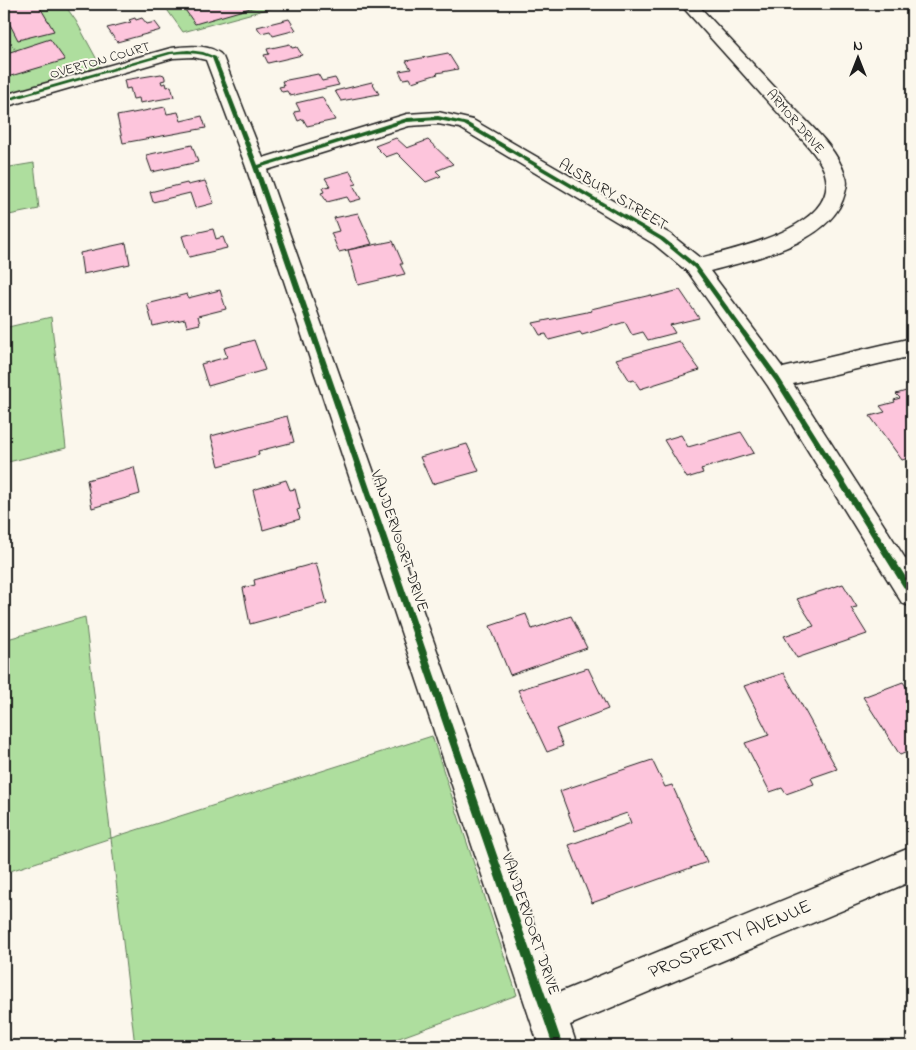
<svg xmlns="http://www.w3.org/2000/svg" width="916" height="1050" viewBox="0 0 916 1050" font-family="'Indie Flower',sans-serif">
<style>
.green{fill:#aede9e;stroke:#657d5d}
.building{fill:#fdc5dc;stroke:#1c1c1c}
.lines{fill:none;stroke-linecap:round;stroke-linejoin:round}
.minor-casing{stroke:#1c1c1c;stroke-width:3}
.path{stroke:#1c1c1c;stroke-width:2;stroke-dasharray:0.5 2.5;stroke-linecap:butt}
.minor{fill:#fbf7ec;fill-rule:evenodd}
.cycleway-casing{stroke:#fbf7ec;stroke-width:3}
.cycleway{fill:#1b5e20;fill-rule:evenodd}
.labels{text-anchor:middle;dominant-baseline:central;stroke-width:4;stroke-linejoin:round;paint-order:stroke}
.far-street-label{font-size:14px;fill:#1c1c1c;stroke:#fbf7ec}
.street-label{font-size:16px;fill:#1c1c1c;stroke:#fbf7ec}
.near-street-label{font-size:19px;fill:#1c1c1c;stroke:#fbf7ec}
</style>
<rect width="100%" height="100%" fill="#fbf7ec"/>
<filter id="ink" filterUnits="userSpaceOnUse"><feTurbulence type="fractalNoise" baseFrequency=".02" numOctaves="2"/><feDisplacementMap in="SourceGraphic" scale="10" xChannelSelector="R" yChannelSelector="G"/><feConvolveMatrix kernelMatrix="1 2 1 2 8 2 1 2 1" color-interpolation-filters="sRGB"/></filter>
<g filter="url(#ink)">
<g class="green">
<path d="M4 4H64L76 21 101 67 4 95V44L9 43 4 28Z"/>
<path d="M163 4H286L183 32Z"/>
<path d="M34 163 39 209 4 216V168Z"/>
<path d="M51 317 66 448 4 463V328Z"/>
<path d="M85 617 111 838 432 736 517 995 377 1046H135L111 838 4 873V640Z"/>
</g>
<g class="building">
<path d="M4 4H38L54 31 18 40 4 13Z"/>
<path d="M181 4H264L195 24Z"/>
<path d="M135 18 136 20 142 18 147 24 155 22 161 30 117 42 107 28 131 22 129 20Z"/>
<path d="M289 19 296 30 273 36 270 31 261 33 257 27Z"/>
<path d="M50 39 65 60 4 78V52L7 53Z"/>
<path d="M290 44 292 48 297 47 302 55 268 63 264 55 269 54 267 49Z"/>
<path d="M448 53 458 69 437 73 438 74 412 82 410 78 403 79 399 71 411 69 406 61Z"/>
<path d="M161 74 164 75 165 78V80L161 81 162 84 166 83 167 87 171 86 174 97 140 103 139 98 133 99 130 88 126 89 124 80Z"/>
<path d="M318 74 322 81 335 78 339 85 290 96 287 91 282 92 279 87 284 86 282 81Z"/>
<path d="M372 82 379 94 341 101 335 91Z"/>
<path d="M322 97 335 120 307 126 303 119 298 121 294 112 300 111 296 103Z"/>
<path d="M165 107 167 114 178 112 181 121 202 116 206 128 123 143 117 116Z"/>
<path d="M396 138 407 148 428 140 453 164 436 171 441 176 426 182 397 153 386 157 375 146Z"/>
<path d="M192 145 198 162 152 172 146 155Z"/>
<path d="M350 171 357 184 353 185 361 199 350 202 347 197 327 202 321 193 324 192 322 188 330 186 325 178Z"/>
<path d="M205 181 214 203 195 208 190 193 153 202 150 192 187 183 188 185Z"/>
<path d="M358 213 372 244 339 252 331 233 339 231 334 218Z"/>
<path d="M213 229 216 239 223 237 227 248 189 257 182 236Z"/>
<path d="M393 241 403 264H400L405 274 358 285 348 250Z"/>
<path d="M126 243 130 264 83 274 80 253Z"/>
<path d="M220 290 226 309 198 316 200 324 187 327 185 319 153 326 147 304 187 294 188 298Z"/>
<path d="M680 290 699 318 670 325 675 333 648 340 643 332 632 335 625 322 582 335 580 332 549 340 546 334 540 335 533 323 592 311 591 309 651 295 652 297Z"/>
<path d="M254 340 265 370 208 386 201 364 227 357 224 348Z"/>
<path d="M679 341 700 370 640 389 634 380 630 381 616 359Z"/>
<path d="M906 391 912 399V457L902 460 870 416 885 412 880 406 895 402 894 400 900 398 896 394Z"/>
<path d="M287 416 294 442 258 451 259 455 219 466 211 436Z"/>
<path d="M741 432 754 453 701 469 703 473 687 478 664 440 681 435 688 447Z"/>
<path d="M467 444 479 471 432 484 420 457Z"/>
<path d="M134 467 140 494 92 508 87 480Z"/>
<path d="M286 480 290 490 295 489 300 509 297 510 300 519 263 530 253 490Z"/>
<path d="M316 563 327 603 250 624 243 588 255 585 254 580Z"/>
<path d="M843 584 857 607 851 608 867 634 797 658 784 636 814 626 797 599Z"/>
<path d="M526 614 532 629 571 616 587 648 510 675 490 626Z"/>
<path d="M588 668 608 709 556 729 563 746 547 752 518 690Z"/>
<path d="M784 673 837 769 811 778 814 784 786 794 782 788 770 792 745 743 769 735 744 686Z"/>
<path d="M903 682 912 695V750L900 755 863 697Z"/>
<path d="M652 760 665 787 672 785 707 862 592 903 569 845 631 823 627 813 575 831 560 791Z"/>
</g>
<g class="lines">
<defs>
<path id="minor" d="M680 4H697C730 39 762 74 795 109 813 128 837 149 845 175 848 181 847 186 845 193 833 243 753 259 710 271L783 368 912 338V356L793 384 912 569V607L902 603 768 386 688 272 654 244 460 128 438 124 409 126 267 170 558 993 912 847V881L570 1025 577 1046H539L246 167 206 60 193 57 173 58 4 107V95L171 48C186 46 213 43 223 57L263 158 407 114 438 112 473 120 670 234 700 258C734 249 835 228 826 178 824 165 815 155 807 145Z"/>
</defs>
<use href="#minor" class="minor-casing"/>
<g class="path">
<path d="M4 26 11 43 4 45"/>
<path d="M5 28 11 27"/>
<path d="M11 43 16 51"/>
</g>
<use href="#minor" class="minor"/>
<defs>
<path id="cycleway" d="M188 50 203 52 216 57 258 165 407 118 438 116 468 123 664 238 698 266 779 377 912 587V598L909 596 775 381 694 268 660 240 464 125 438 120 407 122 259 168 563 1046H553L253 167 212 58C198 52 186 53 171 54L4 102V99L169 52Z"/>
</defs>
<use href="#cycleway" class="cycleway-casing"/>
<use href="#cycleway" class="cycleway"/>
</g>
</g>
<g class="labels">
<g class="far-street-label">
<text transform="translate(100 61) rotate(-16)">OVERTON COURT</text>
<text transform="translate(795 122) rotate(49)">ARMOR DRIVE</text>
</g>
<g class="street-label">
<text transform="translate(613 195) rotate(31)">ALSBURY STREET</text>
<text transform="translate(399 541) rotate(71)">VANDERVOORT DRIVE</text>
<text transform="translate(530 924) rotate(71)">VANDERVOORT DRIVE</text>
</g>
<g class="near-street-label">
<text transform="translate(730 940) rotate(-23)">PROSPERITY AVENUE</text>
</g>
</g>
<rect width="916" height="1050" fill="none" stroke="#fbf7ec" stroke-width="20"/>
<rect x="10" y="10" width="896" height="1030" fill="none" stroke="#1c1c1c" stroke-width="2" filter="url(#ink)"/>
<g transform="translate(858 58)" stroke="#fbf7ec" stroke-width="4" paint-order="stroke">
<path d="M0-4L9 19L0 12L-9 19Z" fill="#1c1c1c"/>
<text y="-8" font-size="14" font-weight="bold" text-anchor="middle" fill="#1c1c1c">N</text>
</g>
</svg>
